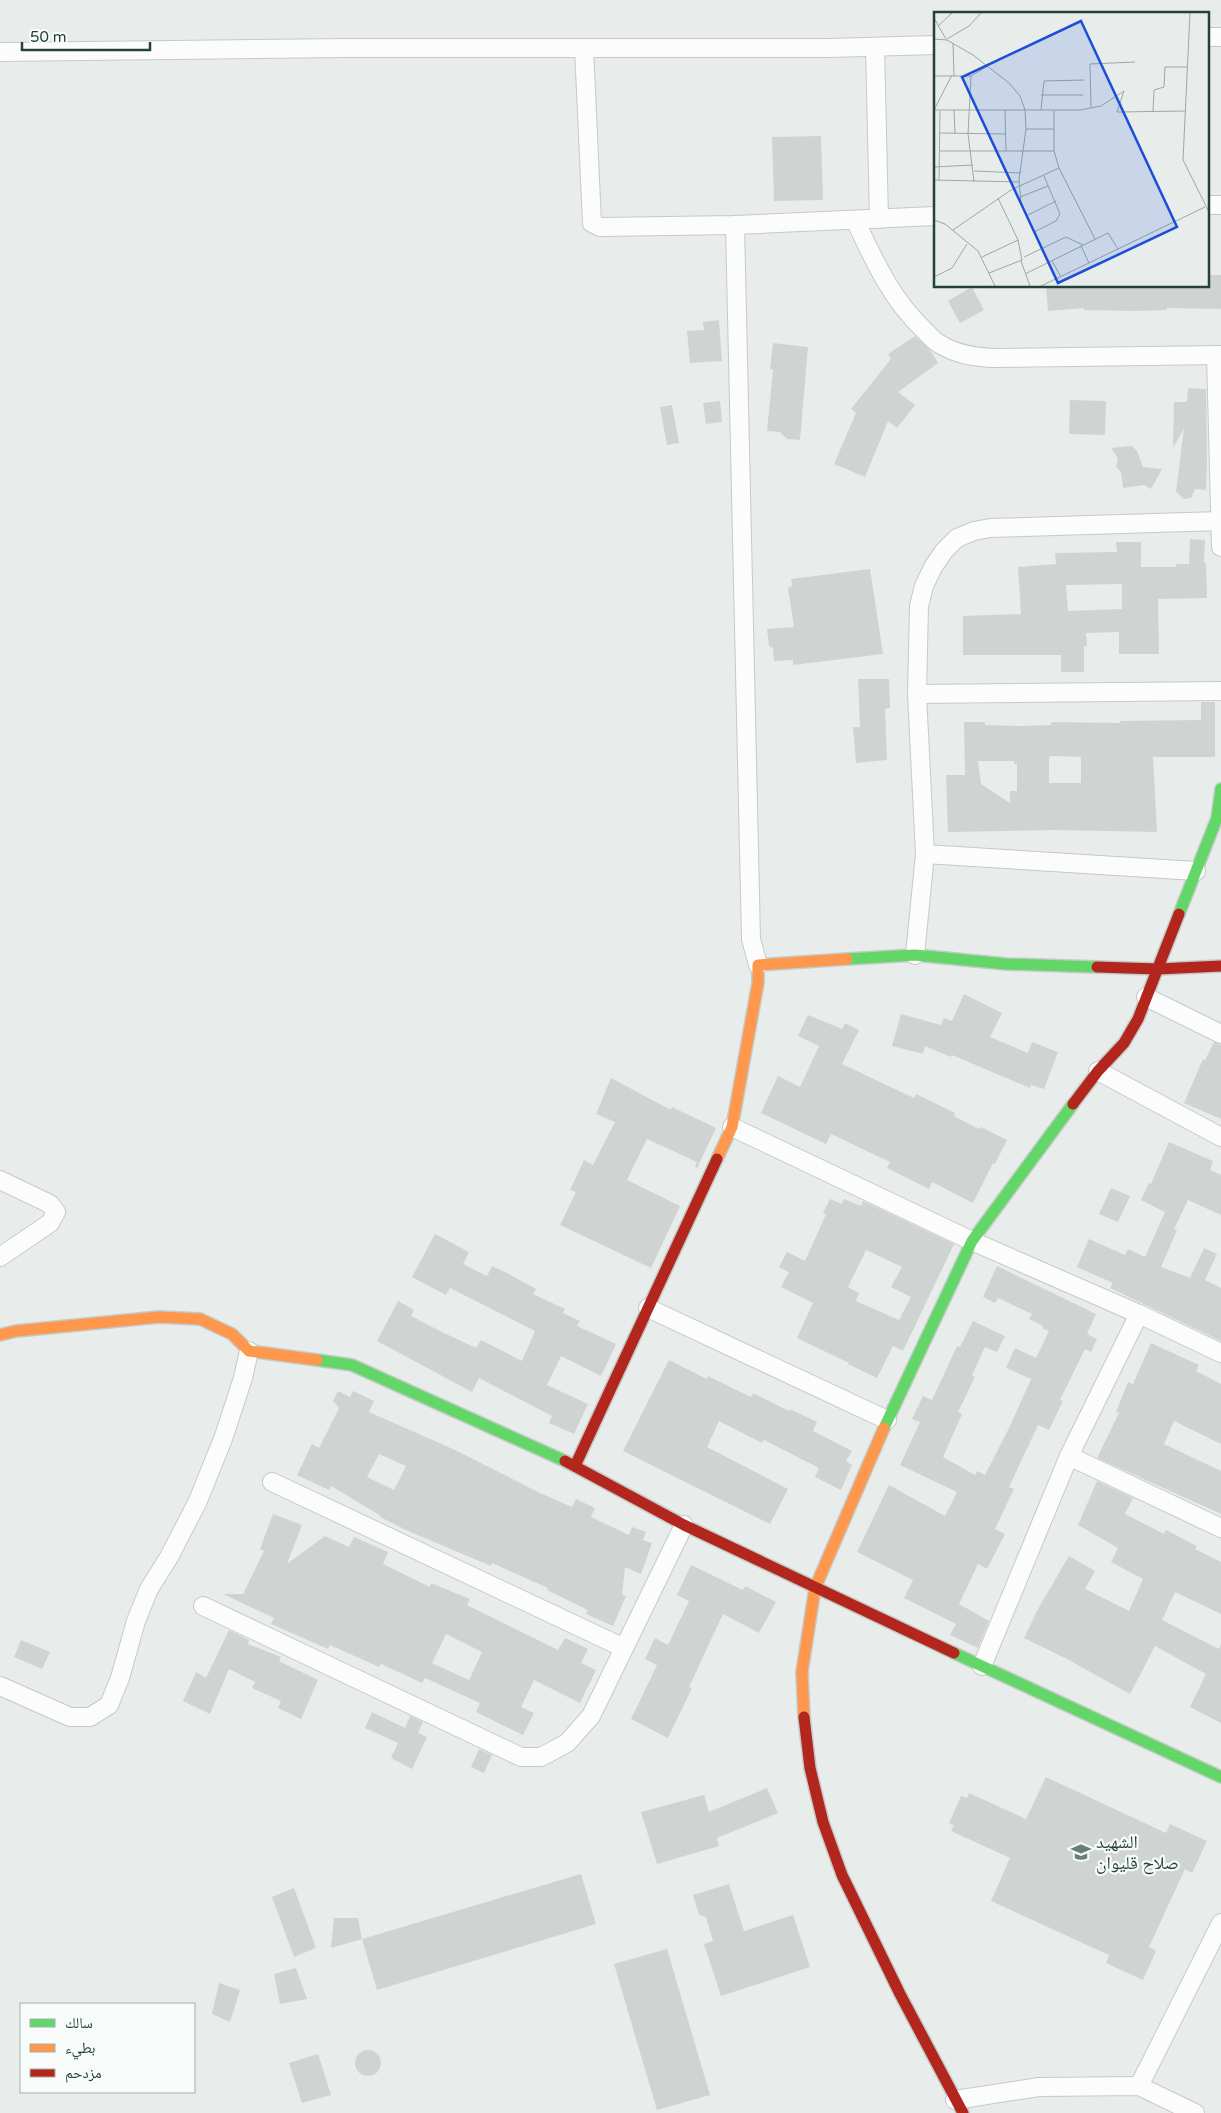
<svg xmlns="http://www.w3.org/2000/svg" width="1221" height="2113" viewBox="0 0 1221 2113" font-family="'Varela Round','Noto Naskh Arabic',sans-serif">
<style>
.building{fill:#cfd4d2;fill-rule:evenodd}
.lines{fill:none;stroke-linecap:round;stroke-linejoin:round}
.street-casing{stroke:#c5cac8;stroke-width:20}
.fast-casing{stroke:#c3cbc8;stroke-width:14}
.slow-casing{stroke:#c3cbc8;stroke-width:14}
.jam-casing{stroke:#c3cbc8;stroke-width:14}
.street{stroke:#fcfcfc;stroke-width:18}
.fast{stroke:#63d668;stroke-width:11}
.slow{stroke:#ff974d;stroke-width:11}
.jam{stroke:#b3261e;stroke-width:11}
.labels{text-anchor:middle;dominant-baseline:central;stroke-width:4.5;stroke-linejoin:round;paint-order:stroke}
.poi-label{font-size:18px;fill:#24423a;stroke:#f7fbf9;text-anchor:start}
.inset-road{fill:none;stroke:#9aa9a4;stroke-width:1}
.view{fill:#1d4ed8;fill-opacity:0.15;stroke:#1d4ed8;stroke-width:2.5}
.inset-edge{fill:none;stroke:#24423a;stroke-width:2.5}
</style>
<rect width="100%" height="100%" fill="#e8edeb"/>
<g class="building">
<path d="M821 136 823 200 774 201 772 137Z"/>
<path d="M1207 275H1221V309L1167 308V310L1136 311 1084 310V308L1048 311 1046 286H1207Z"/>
<path d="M972 287 984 310 960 323 948 301Z"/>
<path d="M719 320 722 361 690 363 687 331 704 330 703 322Z"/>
<path d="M915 336 930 350 938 363 898 392 915 405 897 428 888 421 865 477 834 464 856 413 851 409 891 359 888 354Z"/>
<path d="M773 343 808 347 800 440 787 439 780 432 767 431 773 370 770 369Z"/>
<path d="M1188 388 1206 389 1207 459 1206 490 1195 489 1191 498 1184 499 1176 492 1184 428 1173 448 1174 402H1187Z"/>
<path d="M1070 400 1106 401 1105 435 1069 434Z"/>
<path d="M720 401 722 422 706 424 703 403Z"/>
<path d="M672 405 679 443 667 445 660 407Z"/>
<path d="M1132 446 1137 451 1143 467 1162 469 1151 489 1144 485 1123 488 1121 472 1116 467 1118 458 1111 448Z"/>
<path d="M1190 539 1205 540 1204 563H1206L1207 598 1158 599 1159 654H1119V632L1086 633 1087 646H1084V672H1061V655H963V616L1021 614 1018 567 1056 564 1055 553 1117 552 1116 542H1141V567H1176V564H1189ZM1122 584V609L1068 611 1066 585Z"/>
<path d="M870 569 883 654 793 665V660L774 661 773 648 769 646 767 629 794 627 788 588 792 586 791 579Z"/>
<path d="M858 679H889L890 708 885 709 887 760 856 763 853 727H860Z"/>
<path d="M1201 702H1215V757H1153L1157 832 1054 830 948 832 946 775H965L964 722H985V725L1020 726 1051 725V722L1120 723V721L1201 720ZM1052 756 1081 757V783H1049V757ZM978 761H1014V764H1017V791H1010V803L981 784Z"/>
<path d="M964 994 1002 1013 990 1037 1028 1053 1032 1042 1058 1052 1044 1089 1031 1085 1030 1088 952 1055 951 1057 925 1046 923 1054 892 1046 901 1014 941 1025 944 1018 952 1021Z"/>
<path d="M808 1015 842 1029 845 1023 859 1030 842 1064 914 1098 916 1094 955 1113 954 1116 979 1129 981 1127 1007 1140 995 1164 993 1163 973 1203 932 1182 929 1189 887 1168 890 1162 831 1134 826 1144 761 1113 778 1076 800 1087 819 1046 798 1036Z"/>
<path d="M1214 1042 1221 1045V1119L1184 1103 1203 1059 1205 1060Z"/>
<path d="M611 1078 671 1110 672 1107 716 1128 697 1168 695 1167 697 1162 647 1139 627 1180 680 1206 651 1268 560 1225 576 1192 570 1190 584 1160 593 1165 615 1122 596 1114Z"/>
<path d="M1169 1142 1213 1161 1210 1170 1221 1175V1215L1188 1200 1174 1229 1177 1230 1161 1267 1190 1278 1204 1248 1217 1254 1205 1280 1221 1288V1341L1110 1288 1113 1283 1077 1267 1089 1239 1125 1255 1128 1249 1145 1257 1165 1212 1141 1200 1149 1183 1151 1184Z"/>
<path d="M1111 1188 1130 1196 1118 1222 1099 1214Z"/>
<path d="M830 1199 842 1204 844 1199 861 1206 863 1201 954 1244 903 1351 893 1346 877 1378 848 1364 849 1363 797 1338 813 1303 781 1287 789 1272 779 1267 787 1252 805 1261 826 1214 823 1213ZM866 1250 902 1267 891 1287 911 1297 899 1320 856 1301 859 1293 848 1287Z"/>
<path d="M435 1234 469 1252 463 1264 487 1276 492 1266 507 1273 536 1289 533 1294 565 1309 563 1313 580 1321 577 1326 616 1344 601 1376 561 1356 547 1385 588 1404 574 1434 549 1423 552 1416 479 1378 472 1392 377 1341 398 1301 414 1310 411 1316 442 1332 476 1348 481 1340 522 1361 535 1331 450 1288 446 1295 412 1277Z"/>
<path d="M997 1266 1096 1314 1087 1334 1097 1339 1091 1352 1085 1349 1060 1400 1063 1401 1049 1430 1038 1425 1009 1487 1014 1489 995 1529 1005 1534 987 1569 978 1564 959 1604 989 1621 978 1648 950 1635 956 1624 904 1598 913 1580 857 1552 889 1485 945 1516 957 1492 900 1465 920 1422 912 1419 923 1396 932 1400 957 1346 960 1347 973 1321 1005 1336 997 1352 985 1347 972 1375 975 1377 958 1412 962 1414 943 1457 975 1475 977 1471 985 1475 1010 1426 1031 1379 1006 1368 1015 1348 1036 1358 1049 1331 1042 1328 1043 1326 1029 1319 1032 1314 998 1298 995 1303 983 1297Z"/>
<path d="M1151 1343 1199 1365 1196 1371 1221 1384V1444L1174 1421 1164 1444 1221 1471V1514L1097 1458 1119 1413 1116 1412 1128 1382 1133 1384Z"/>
<path d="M669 1360 707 1379 708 1376 751 1397 753 1393 789 1411 790 1409 817 1422 813 1431 852 1451 846 1461 852 1465 841 1490 815 1477 819 1468 764 1440 762 1443 719 1421 707 1447 788 1489 770 1524 623 1451Z"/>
<path d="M338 1391 350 1397 353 1391 374 1401 369 1412 455 1450 540 1493 572 1507 576 1499 595 1508 591 1517 629 1535 632 1527 646 1532 643 1540 652 1543 641 1574 625 1567 622 1595 626 1596 613 1626 586 1614 588 1610 547 1590 548 1588 492 1563 491 1566 408 1531 380 1517 381 1516 331 1486 329 1490 297 1475 312 1444 319 1448 339 1408 333 1401ZM379 1454 406 1466 394 1490 367 1477Z"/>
<path d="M1097 1481 1133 1498 1125 1514 1164 1534 1166 1530 1197 1546 1195 1549 1221 1562V1614L1175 1592 1162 1620 1219 1649 1221 1644V1723L1190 1707 1206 1674 1155 1646 1130 1694 1067 1659 1024 1638 1038 1609 1069 1556 1095 1571 1085 1589 1129 1611 1143 1579 1111 1562 1118 1548 1078 1525Z"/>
<path d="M273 1514 302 1525 287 1564 325 1536 349 1547 354 1537 388 1552 383 1564 430 1587 431 1583 470 1599 467 1605 558 1650 565 1638 588 1649 581 1663 596 1670 580 1703 534 1680 521 1707 534 1713 523 1735 476 1712 480 1703 425 1678 422 1683 381 1664 379 1667 330 1645 328 1649 271 1624 274 1618 223 1594H243L264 1551 260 1549ZM446 1634 482 1652 469 1680 432 1663Z"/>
<path d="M691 1565 743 1590 745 1586 776 1602 759 1633 723 1614 689 1687 692 1688 668 1738 631 1719 657 1665 645 1659 655 1638 668 1645 689 1601 677 1595Z"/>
<path d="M229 1630 249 1640 248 1644 281 1657 279 1661 318 1680 301 1719 278 1708 281 1701 252 1688 255 1682 229 1669 210 1714 183 1701 196 1672 206 1678Z"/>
<path d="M21 1640 50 1652 42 1669 14 1657Z"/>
<path d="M372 1712 405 1728 410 1716 423 1722 418 1733 427 1737 412 1769 391 1758 398 1743 365 1728Z"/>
<path d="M479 1749 492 1755 484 1773 471 1767Z"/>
<path d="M1046 1777 1166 1833 1170 1824 1207 1841 1192 1873 1185 1869 1149 1947 1156 1951 1143 1980 1106 1963 1109 1955 991 1901 1010 1858 951 1831 954 1825 949 1823 961 1796 967 1798 969 1793 1026 1819Z"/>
<path d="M767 1788 778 1813 717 1838 719 1846 657 1864 641 1812 704 1795 709 1812Z"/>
<path d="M581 1874 596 1924 377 1990 362 1939Z"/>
<path d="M729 1884 744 1931 793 1915 810 1967 721 1996 704 1944 713 1941 706 1917 699 1915 693 1895Z"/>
<path d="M294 1888 316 1948 294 1957 272 1897Z"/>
<path d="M334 1918H358L362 1939 331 1948Z"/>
<path d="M667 1949 710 2095 657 2110 614 1964Z"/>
<path d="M296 1968 307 1999 280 2004 274 1974Z"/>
<path d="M219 1983 240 1990 230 2022 212 2014Z"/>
<circle cx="368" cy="2063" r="13"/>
<path d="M318 2054 331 2095 302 2103 289 2063Z"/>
</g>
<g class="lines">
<defs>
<g id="street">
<path d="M1207 37H1221"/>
<path d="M875 47 879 219"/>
<path d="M584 48 592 223 600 227 735 225 935 216"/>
<path d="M0 52 346 48H830L935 45"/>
<path d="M1207 205H1221"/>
<path d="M855 220C874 260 891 299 924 330 928 334 933 340 938 343 955 354 973 357 993 358L1221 355"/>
<path d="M735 225 751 939 758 965"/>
<path d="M1216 355 1221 547"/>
<path d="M917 694 1221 691"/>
<path d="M925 854 1196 871"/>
<path d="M915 955 925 854 917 694 919 606 924 586 933 567 944 551 957 538 974 531 990 528 1220 521"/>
<path d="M1146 997 1221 1034"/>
<path d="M1098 1071 1221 1137"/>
<path d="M732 1127 972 1241 1139 1314 1221 1353"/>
<path d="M0 1180 50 1204 56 1212 50 1223 0 1257"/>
<path d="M648 1308 887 1420"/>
<path d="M1069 1456 1221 1528"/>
<path d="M272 1482 624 1648"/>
<path d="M203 1606 521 1757H541L567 1743 591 1716 684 1525"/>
<path d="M982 1666 1069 1456 1139 1314"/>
<path d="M0 1686 70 1717H90L109 1705 120 1678 136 1621 149 1589 169 1557 197 1503 223 1439 243 1378 249 1351"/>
<path d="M1139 2086 1221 1923"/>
<path d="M955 2100 1039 2087 1139 2086 1195 2113"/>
</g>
<g id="fast">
<path d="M1179 914 1217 818 1221 789"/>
<path d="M847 959 915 955 1006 964 1097 967"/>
<path d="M317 1360 352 1365 565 1461"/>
<path d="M884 1428 972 1241 1073 1104"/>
<path d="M954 1653 1221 1777"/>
</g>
<g id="slow">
<path d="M717 1159 732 1127 758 983V965L847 959"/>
<path d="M0 1335 16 1331 159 1317 200 1319 232 1334 249 1351 317 1360"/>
<path d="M804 1717 802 1672 815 1588 884 1428"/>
</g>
<g id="jam">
<path d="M1097 967 1158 969 1221 966"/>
<path d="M1073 1104 1098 1071 1124 1043 1138 1019 1179 914"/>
<path d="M565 1461 684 1525 954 1653"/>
<path d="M575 1466 717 1159"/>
<path d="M804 1717 810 1768 823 1822 842 1875 900 1994 963 2113"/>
</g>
</defs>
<use href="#street" class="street-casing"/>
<use href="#fast" class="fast-casing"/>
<use href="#slow" class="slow-casing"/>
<use href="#jam" class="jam-casing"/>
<use href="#street" class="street"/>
<use href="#fast" class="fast"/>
<use href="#slow" class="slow"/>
<use href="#jam" class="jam"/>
</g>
<defs>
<symbol id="school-bare" viewBox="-9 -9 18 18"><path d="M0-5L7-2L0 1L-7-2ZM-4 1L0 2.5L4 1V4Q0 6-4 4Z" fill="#697e78" stroke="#f7fbf9" stroke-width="2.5" paint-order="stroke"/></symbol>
</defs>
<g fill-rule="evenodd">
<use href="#school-bare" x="1067" y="1838" width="28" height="28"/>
</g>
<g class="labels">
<g class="poi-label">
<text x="1096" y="1842">الشهيد<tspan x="1096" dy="21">صلاح قليوان</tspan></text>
</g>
</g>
<g transform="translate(934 12)">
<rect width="275" height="275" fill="#e8edeb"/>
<path class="inset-road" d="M256 1 249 148 275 200M0 6 12 27M4 14 18 1M0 27 13 28 39 43 75 71 86 84 91 98 92 117 85 168 87 191 108 236M13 27 35 14 47 1M19 31 20 64M18 63 0 98H146L167 94 190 79M0 64H37L54 54M37 64 34 122 40 170M190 79 183 100 251 99M107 83H149M157 95 156 52 201 50M20 98 21 121M71 98 72 139M107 98 110 69 150 68M219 99 220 78 230 75 231 55H253M92 117H120M6 121 72 122M6 139H120M0 155 39 153M125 156 161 227M40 159 87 161M0 168 86 170M5 168 6 99M86 185 114 174M92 204 122 189M0 208 11 212 44 239 61 274M19 218 77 178 125 156 120 139V99M100 220 122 209 126 202 110 164M147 234 155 251M48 245 84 228 64 186M90 245 132 225 149 233M87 249 96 274M118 249 127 265M55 261 88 248 84 228M91 262 174 221 184 237M0 265 18 256 33 232M107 274 271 195"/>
<path class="view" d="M147 9 243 215 124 271 28 65Z"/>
<rect width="275" height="275" class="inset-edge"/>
</g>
<rect x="20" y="2003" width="175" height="90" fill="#f7fbf9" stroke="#a3b1ad"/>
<rect x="30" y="2019" width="25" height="8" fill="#63d668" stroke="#a3b1ad"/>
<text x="65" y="2028" font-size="15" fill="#24423a">سالك</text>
<rect x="30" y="2044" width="25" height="8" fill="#ff974d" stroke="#a3b1ad"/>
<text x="65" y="2053" font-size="15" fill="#24423a">بطيء</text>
<rect x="30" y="2069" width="25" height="8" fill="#b3261e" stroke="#a3b1ad"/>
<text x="65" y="2078" font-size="15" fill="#24423a">مزدحم</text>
<path d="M22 42v8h128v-8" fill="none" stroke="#24423a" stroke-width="2.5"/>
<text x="30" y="42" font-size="15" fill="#24423a" stroke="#f7fbf9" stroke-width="4" paint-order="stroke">50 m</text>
</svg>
